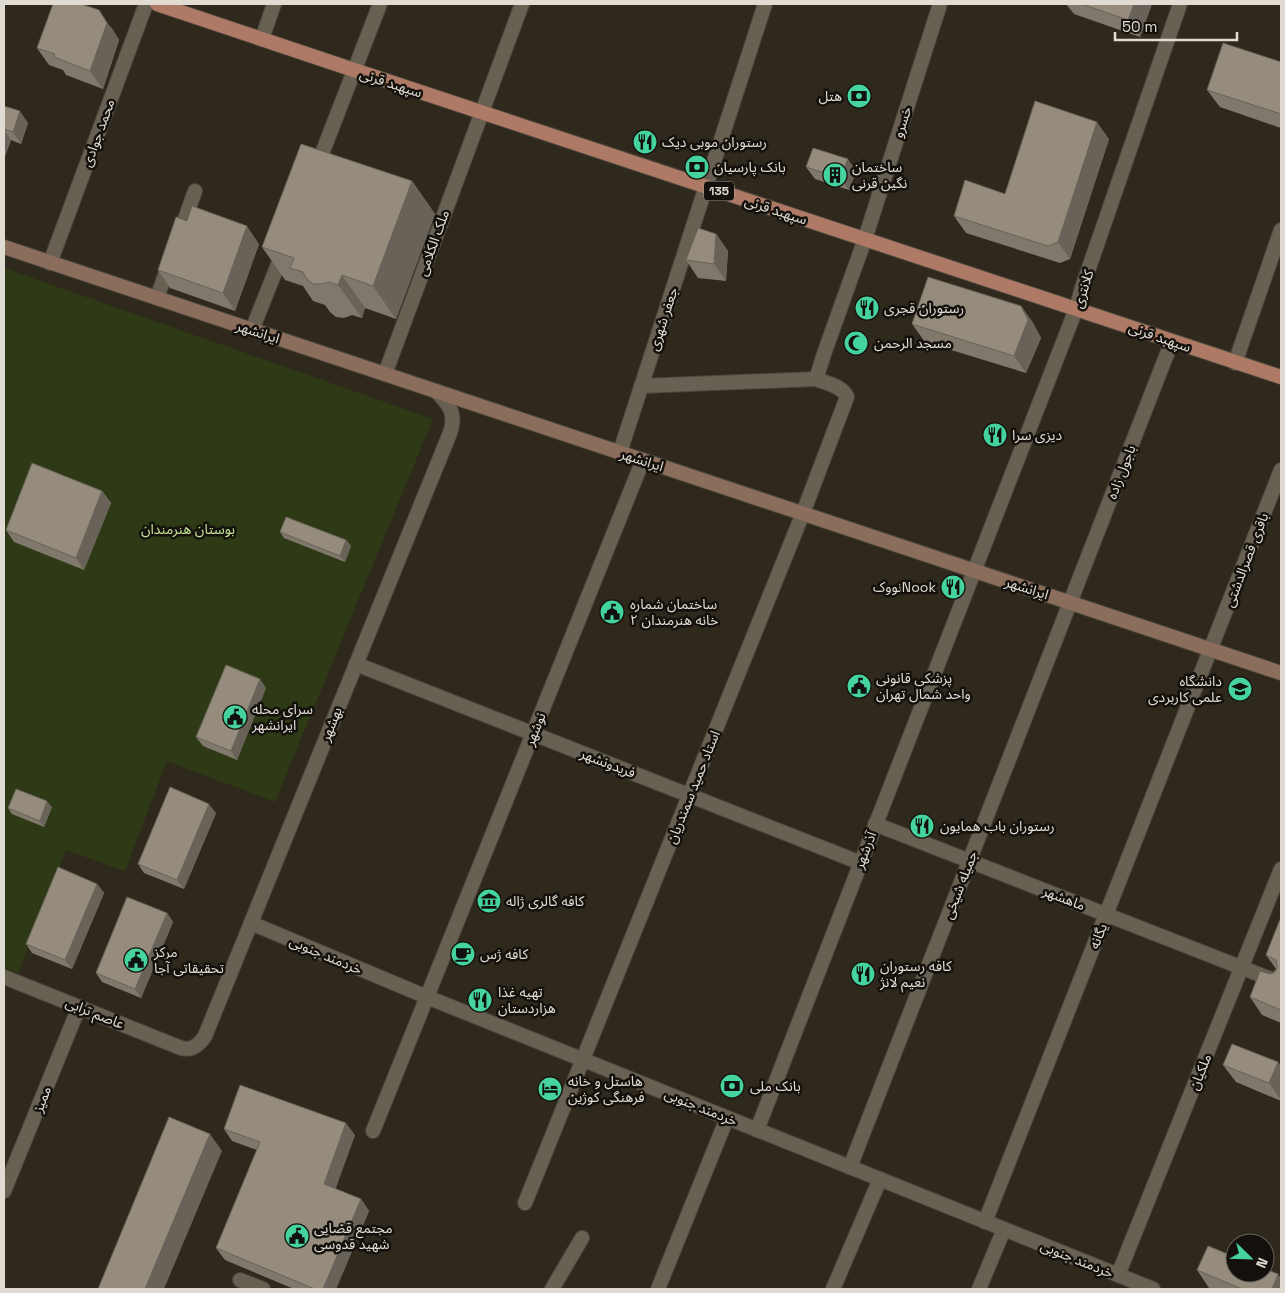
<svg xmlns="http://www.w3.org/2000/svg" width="1285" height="1293" viewBox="0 0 1285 1293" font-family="'Space Grotesk','Noto Sans Arabic',sans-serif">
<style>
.green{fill:#2d3a15}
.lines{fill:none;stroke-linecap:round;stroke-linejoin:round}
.minor-casing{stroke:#4b463c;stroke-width:16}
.tertiary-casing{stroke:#4b463c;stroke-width:16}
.secondary-casing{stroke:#4b463c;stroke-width:16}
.primary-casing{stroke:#4b463c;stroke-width:16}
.minor{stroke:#686052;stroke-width:14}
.tertiary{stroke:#686052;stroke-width:14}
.secondary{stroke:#8b6d5c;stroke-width:14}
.primary{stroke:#ae7a66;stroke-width:14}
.wall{fill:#80786c}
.shaded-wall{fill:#686258}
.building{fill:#958c7e;stroke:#686258}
.labels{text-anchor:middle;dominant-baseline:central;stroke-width:5;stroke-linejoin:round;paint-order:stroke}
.shield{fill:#14110c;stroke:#a39f98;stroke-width:1}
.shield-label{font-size:12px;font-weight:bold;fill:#e0dcd4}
.street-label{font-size:14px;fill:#e0dcd4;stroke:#14110c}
.poi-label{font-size:14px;fill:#e0dcd4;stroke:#14110c;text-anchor:start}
.park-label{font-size:14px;fill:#c3e194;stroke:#14110c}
</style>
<rect width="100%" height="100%" fill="#2f281c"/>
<path class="green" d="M4 268 433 419 275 802 167 761 125 871 66 850 18 973 4 968Z"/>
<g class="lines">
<defs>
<g id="minor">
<path d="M262 39 274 4"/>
<path d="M179 236 195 191"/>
<path d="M50 263 146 4"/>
<path d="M157 298 170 261"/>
<path d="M1235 363 1281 230"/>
<path d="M385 374 522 4"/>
<path d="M641 386 816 379"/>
<path d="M620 452 765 4"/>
<path d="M356 664 861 863"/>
<path d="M875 824 1281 983"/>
<path d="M373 1131 643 460"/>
<path d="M850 1167 1172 341"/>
<path d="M4 1191 79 1007"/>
<path d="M525 1203 803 513 847 397C843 386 826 383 816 379L825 351 865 239 940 4"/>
<path d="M985 1222 1281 470"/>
<path d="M1118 1275 1281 869"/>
<path d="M240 1280 263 1289"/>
<path d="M552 1289 582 1238"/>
<path d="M658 1289 727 1118"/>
<path d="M833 1289 880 1179"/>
<path d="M979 1289 1004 1229"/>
</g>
<g id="tertiary">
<path d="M316 169 380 4"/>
<path d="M252 330 283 252"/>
<path d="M251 923 427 997 1153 1289"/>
<path d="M4 977 181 1048C192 1051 199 1045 205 1036L450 433C457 414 449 404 436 391"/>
<path d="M757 1130 1076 309 1082 288 1180 4"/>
</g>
<path id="secondary" d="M4 247 1281 673"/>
<path id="primary" d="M157 4 354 70 1281 377"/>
</defs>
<use href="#minor" class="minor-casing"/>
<use href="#tertiary" class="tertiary-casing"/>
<use href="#secondary" class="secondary-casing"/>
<use href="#primary" class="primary-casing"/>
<use href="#minor" class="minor"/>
<use href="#tertiary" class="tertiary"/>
<use href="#secondary" class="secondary"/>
<use href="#primary" class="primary"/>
</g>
<g class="wall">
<path d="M1066 4H1152L1140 37 1074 14Z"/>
<path d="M111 27 119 40 103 89 66 75 63 70 49 65 37 48Z"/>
<path d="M1281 62V128L1220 107 1207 90Z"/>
<path d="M4 106 28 123 21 144 11 140 4 159Z"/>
<path d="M1109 139 1070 259 1060 263 966 233 954 216 1005 194Z"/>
<path d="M806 167 856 171 849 190 815 179Z"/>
<path d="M412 181 435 214 396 319 365 308 362 318 352 315 344 318 336 317 330 312 325 305 313 301 303 286 285 280 262 247Z"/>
<path d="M187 221 259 244 235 311 170 288 158 270Z"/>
<path d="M716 234 728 251 726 281 698 278 686 260Z"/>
<path d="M1021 306 1033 323 1041 338 1026 373 925 342 912 324Z"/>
<path d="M102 491 111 503 84 570 14 542 6 530Z"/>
<path d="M280 532 346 540 351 546 345 562 284 538Z"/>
<path d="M266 688 237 760 203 746 196 737Z"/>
<path d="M52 807 44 827 12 814 8 808Z"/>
<path d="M216 813 184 889 144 873 138 864Z"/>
<path d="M97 884 104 893 72 969 32 953 26 944Z"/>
<path d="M167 913 173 922 141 998 102 982 96 973Z"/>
<path d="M1281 917V1023L1262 1015 1250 997 1276 969 1266 955Z"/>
<path d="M1278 1062 1281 1067V1101L1236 1082 1223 1065Z"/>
<path d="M224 1129 355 1135 335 1189 361 1199 369 1211 336 1289H294L225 1260 216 1248 257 1150 232 1141Z"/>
<path d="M1197 1270 1278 1274 1281 1279V1289H1213L1209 1288Z"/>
</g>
<g class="shaded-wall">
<path d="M1134 4H1152L1140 37 1128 20Z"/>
<path d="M99 10 119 40 103 89 90 71Z"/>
<path d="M20 111 28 123 21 144 13 132Z"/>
<path d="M1097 122 1109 139 1070 259 1058 242Z"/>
<path d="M4 130 11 140 4 159Z"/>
<path d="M848 159 856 171 849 190 840 178Z"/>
<path d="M412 181 435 214 396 319 373 286Z"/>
<path d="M247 226 259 244 235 311 223 293Z"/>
<path d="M716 234 728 251 726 281 714 264Z"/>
<path d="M342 275 365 308 362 318 338 285Z"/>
<path d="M1021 306 1033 323 1041 338 1026 373 1014 356Z"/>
<path d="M102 491 111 503 84 570 76 558Z"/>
<path d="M346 540 351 546 345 562 340 556Z"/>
<path d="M260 679 266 688 237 760 231 751Z"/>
<path d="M47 801 52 807 44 827 40 821Z"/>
<path d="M209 804 216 813 184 889 177 880Z"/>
<path d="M97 884 104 893 72 969 65 960Z"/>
<path d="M167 913 173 922 141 998 135 989Z"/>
<path d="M1278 1062 1281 1067V1100L1269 1083Z"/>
<path d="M346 1123 355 1135 333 1196 324 1184Z"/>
<path d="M210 1134 222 1151 164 1289H145Z"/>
<path d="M361 1199 369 1211 336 1289H323Z"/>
<path d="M1278 1274 1281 1279V1289H1272Z"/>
</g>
<g class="building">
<path d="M53 4H81L99 10 107 23 90 71 54 57 55 54 37 48Z"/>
<path d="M1082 4H1134L1128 20Z"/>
<path d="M1223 43 1281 62V114L1207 90Z"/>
<path d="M1035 101 1097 122 1058 242 1048 246 954 216 965 180 1005 194Z"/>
<path d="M4 106 20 111 13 132 4 129Z"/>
<path d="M301 144 412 181 373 286 342 275 338 285 329 282 321 284H313L307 279 303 272 290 268 294 258 262 247Z"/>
<path d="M813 148 848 159 840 178 806 167Z"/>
<path d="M192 206 247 226 223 293 158 270 176 217 187 221Z"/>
<path d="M698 228 716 234 714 264 686 260Z"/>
<path d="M928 277 1021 306 1028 320 1014 356 912 324Z"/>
<path d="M32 463 102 491 76 558 6 530Z"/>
<path d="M286 517 346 540 340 556 280 532Z"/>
<path d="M226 665 260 679 231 751 196 737Z"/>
<path d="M170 787 209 804 177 880 138 864Z"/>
<path d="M16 789 47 801 40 821 8 808Z"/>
<path d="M58 867 97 884 65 960 26 944Z"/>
<path d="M127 897 167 913 135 989 96 973Z"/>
<path d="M1281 917V1010L1250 997 1260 971 1270 974 1274 973 1277 969V965L1276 960 1266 955Z"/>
<path d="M1232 1044 1278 1062 1269 1083 1223 1065Z"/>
<path d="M240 1085 346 1123 324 1184 361 1199 323 1289H315L216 1248 260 1142 224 1129Z"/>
<path d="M169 1117 210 1134 145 1289H98Z"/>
<path d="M1208 1246 1235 1257V1273H1265V1269L1278 1274 1272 1289H1242L1197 1270Z"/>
</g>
<defs>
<symbol id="bank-disc" viewBox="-11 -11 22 22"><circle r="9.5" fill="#46d49e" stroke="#14110c"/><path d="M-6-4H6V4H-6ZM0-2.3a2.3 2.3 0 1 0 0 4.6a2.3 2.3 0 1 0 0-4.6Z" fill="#111"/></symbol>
<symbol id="restaurant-disc" viewBox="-11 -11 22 22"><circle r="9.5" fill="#46d49e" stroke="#14110c"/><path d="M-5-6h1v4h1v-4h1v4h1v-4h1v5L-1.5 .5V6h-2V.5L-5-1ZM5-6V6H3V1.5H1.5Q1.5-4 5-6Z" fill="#111"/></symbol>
<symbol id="building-disc" viewBox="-11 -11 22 22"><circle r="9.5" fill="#46d49e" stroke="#14110c"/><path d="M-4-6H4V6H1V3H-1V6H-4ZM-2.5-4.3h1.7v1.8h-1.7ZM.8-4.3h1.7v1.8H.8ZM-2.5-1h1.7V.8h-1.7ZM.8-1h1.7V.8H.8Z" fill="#111"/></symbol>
<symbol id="mosque-disc" viewBox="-11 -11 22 22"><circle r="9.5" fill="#46d49e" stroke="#14110c"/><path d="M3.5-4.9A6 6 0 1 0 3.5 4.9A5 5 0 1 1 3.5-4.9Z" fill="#111"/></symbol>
<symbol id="civic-disc" viewBox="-11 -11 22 22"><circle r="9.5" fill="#46d49e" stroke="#14110c"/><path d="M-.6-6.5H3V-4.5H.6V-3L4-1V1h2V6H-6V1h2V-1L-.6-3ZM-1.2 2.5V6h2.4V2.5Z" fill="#111"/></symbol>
<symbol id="university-disc" viewBox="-11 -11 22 22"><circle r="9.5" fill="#46d49e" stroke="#14110c"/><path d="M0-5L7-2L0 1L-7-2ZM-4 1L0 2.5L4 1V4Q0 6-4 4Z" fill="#111"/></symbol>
<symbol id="museum-disc" viewBox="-11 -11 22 22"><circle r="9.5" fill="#46d49e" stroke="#14110c"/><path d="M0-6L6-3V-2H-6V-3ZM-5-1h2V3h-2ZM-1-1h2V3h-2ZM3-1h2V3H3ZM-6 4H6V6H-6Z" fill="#111"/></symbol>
<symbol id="cafe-disc" viewBox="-11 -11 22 22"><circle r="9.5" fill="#46d49e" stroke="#14110c"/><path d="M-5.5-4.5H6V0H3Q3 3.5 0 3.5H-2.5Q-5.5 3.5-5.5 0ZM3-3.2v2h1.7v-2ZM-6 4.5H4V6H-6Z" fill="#111"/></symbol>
<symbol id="hotel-disc" viewBox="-11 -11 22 22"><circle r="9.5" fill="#46d49e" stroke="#14110c"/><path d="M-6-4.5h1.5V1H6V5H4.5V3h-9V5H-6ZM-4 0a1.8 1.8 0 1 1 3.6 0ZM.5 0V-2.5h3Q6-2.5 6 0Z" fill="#111"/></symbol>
</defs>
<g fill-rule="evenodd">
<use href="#bank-disc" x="845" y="82" width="28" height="28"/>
<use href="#restaurant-disc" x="631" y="128" width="28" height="28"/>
<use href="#bank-disc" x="683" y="153" width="28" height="28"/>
<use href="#building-disc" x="821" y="161" width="28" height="28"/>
<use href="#restaurant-disc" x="853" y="294" width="28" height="28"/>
<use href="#mosque-disc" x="842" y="329" width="28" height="28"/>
<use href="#restaurant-disc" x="981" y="421" width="28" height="28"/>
<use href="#restaurant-disc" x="939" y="573" width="28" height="28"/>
<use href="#civic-disc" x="598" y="598" width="28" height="28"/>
<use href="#civic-disc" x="845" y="672" width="28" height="28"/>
<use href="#university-disc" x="1226" y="675" width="28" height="28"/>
<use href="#civic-disc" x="221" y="703" width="28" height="28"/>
<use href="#restaurant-disc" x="908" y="812" width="28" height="28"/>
<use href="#museum-disc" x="475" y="887" width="28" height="28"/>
<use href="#cafe-disc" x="449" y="940" width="28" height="28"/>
<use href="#civic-disc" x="122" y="946" width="28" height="28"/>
<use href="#restaurant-disc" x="849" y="960" width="28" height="28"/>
<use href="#restaurant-disc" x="466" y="986" width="28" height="28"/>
<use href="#bank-disc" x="718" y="1072" width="28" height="28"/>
<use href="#hotel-disc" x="536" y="1075" width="28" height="28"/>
<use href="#civic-disc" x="283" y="1222" width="28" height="28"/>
</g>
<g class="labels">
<rect class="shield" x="704" y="181.5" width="30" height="19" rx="4"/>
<g class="shield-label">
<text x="719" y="191">135</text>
</g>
<g class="street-label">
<text transform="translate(391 83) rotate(18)">سپهبد قرنی</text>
<text transform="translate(902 122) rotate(-72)">خسرو</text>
<text transform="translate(98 133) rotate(-70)">محمد جوادی</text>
<text transform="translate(776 210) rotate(18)">سپهبد قرنی</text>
<text transform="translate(433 243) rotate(-70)">ملک الکلامی</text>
<text transform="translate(1083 289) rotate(-72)">کلانتری</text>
<text transform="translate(663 319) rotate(-72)">جعفر شهری</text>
<text transform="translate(258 332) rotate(18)">ایرانشهر</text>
<text transform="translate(1160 337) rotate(19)">سپهبد قرنی</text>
<text transform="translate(642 460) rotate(18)">ایرانشهر</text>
<text transform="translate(1121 472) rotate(-69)">باجول زاده</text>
<text transform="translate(1246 560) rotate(-69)">باقری قصرالدشتی</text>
<text transform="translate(1027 588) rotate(18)">ایرانشهر</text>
<text transform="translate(331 724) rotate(-68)">بهشهر</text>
<text transform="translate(535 729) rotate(-68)">نوشهر</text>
<text transform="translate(608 763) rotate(21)">فریدونشهر</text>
<text transform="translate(693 787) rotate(-68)">استاد حمید سمندریان</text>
<text transform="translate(865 850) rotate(-69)">آذرشهر</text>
<text transform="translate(960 885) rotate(-69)">جمیله شیخی</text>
<text transform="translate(1064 898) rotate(21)">ماهشهر</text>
<text transform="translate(1098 936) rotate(-68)">یگانه</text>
<text transform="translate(326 955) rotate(23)">خردمند جنوبی</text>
<text transform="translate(95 1013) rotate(22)">عاصم ترابی</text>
<text transform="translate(1200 1072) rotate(-68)">ملکیان</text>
<text transform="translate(42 1099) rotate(-68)">ممیز</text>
<text transform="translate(701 1107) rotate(22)">خردمند جنوبی</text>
<text transform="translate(1077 1259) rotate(22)">خردمند جنوبی</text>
</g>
<g class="poi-label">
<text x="842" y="96" text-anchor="end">هتل</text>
<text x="662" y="142">رستوران موبی دیک</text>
<text x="714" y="167">بانک پارسیان</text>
<text x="852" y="167">ساختمان<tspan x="852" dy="16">نگین قرنی</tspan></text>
<text x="884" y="308">رستوران قجری</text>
<text x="874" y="343">مسجد الرحمن</text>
<text x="1012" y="435">دیزی سرا</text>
<text x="936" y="587" text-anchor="end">نووکNook</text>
<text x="630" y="604">ساختمان شماره<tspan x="630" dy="16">۲ خانه هنرمندان</tspan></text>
<text x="876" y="678">پزشکی قانونی<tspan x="876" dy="16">واحد شمال تهران</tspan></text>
<text x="1222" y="681" text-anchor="end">دانشگاه<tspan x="1222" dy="16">علمی کاربردی</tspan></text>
<text x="252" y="709">سرای محله<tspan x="252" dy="16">ایرانشهر</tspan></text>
<text x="940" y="826">رستوران باب همایون</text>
<text x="506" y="901">کافه گالری ژاله</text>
<text x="154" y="952">مرکز<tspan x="154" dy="16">تحقیقاتی آجا</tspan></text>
<text x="480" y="954">کافه ژس</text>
<text x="880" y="966">کافه رستوران<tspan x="880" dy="16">نعیم لانژ</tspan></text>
<text x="498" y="992">تهیه غذا<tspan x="498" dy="16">هزاردستان</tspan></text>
<text x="568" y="1081">هاستل و خانه<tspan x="568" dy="16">فرهنگی کوژین</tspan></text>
<text x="750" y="1086">بانک ملی</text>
<text x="314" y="1228">مجتمع قضایی<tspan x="314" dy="16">شهید قدوسی</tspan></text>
</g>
<g class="park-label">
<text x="188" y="529">بوستان هنرمندان</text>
</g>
</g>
<rect width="1285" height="1293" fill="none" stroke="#e0dcd4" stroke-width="10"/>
<g transform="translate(1250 1258) rotate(113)"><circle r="24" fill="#14110c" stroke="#66625c"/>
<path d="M0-4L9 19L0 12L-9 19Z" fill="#46d49e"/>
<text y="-8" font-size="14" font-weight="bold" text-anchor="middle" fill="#e0dcd4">N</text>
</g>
<path d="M1115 32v8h122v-8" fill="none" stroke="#e0dcd4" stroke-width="2.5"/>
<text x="1122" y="32" font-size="15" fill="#e0dcd4" stroke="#14110c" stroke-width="4" paint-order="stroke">50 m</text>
</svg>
